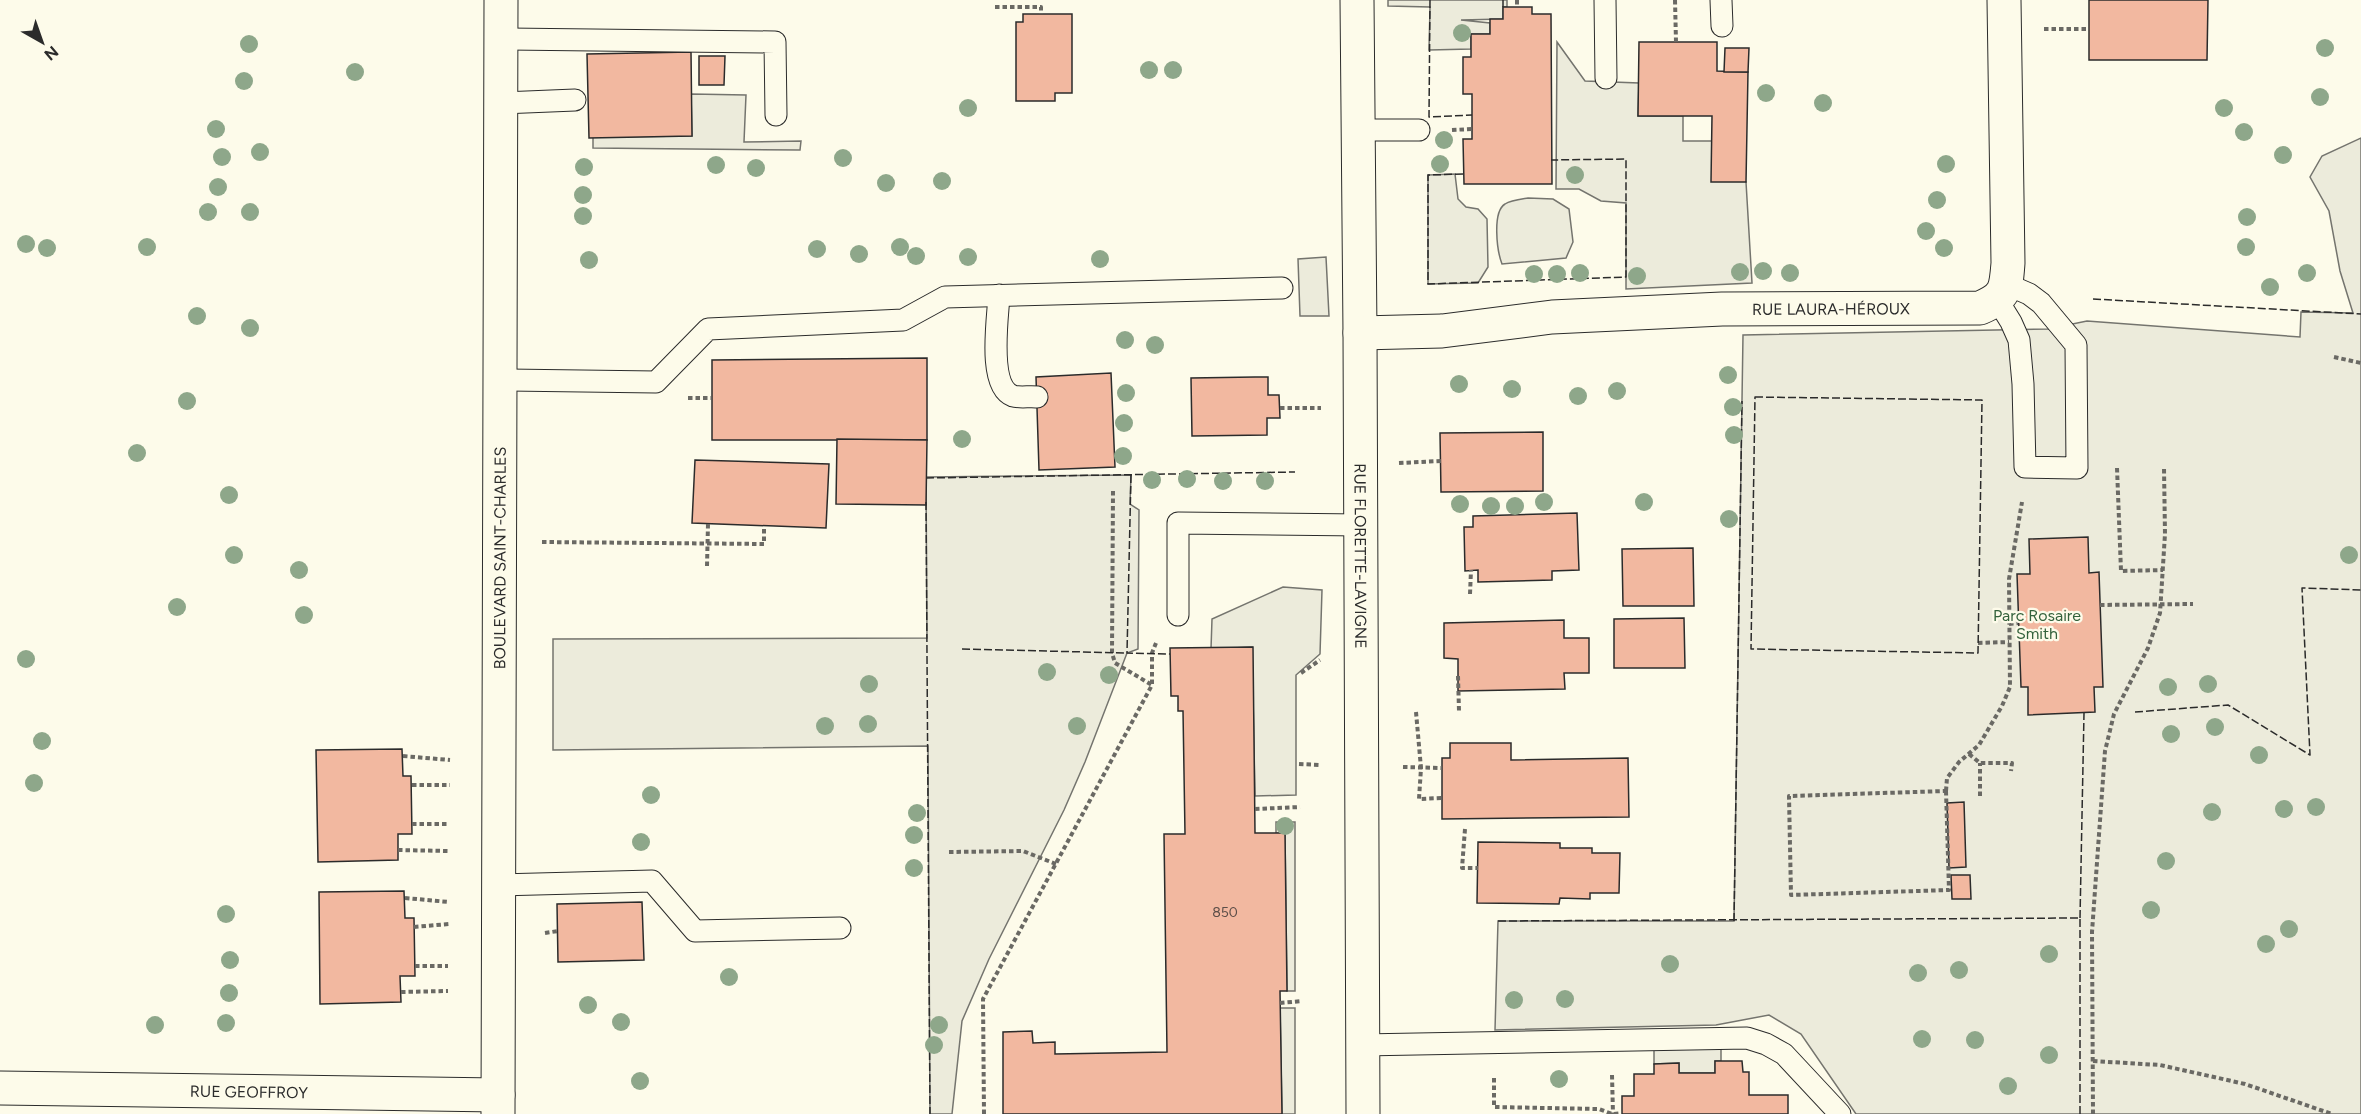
<svg xmlns="http://www.w3.org/2000/svg" width="2361" height="1114" viewBox="0 0 2361 1114" font-family="Figtree,sans-serif">
<style>
.green{fill:#ecebdb;stroke:#74746e;stroke-width:1.5}
.building{fill:#f2b8a0;stroke:#2b2b2b;stroke-width:1.5}
.lines{fill:none;stroke-linecap:round;stroke-linejoin:round}
.lane-casing{stroke:#2b2b2b;stroke-width:23}
.street-casing{stroke:#2b2b2b;stroke-width:35}
.secondary-casing{stroke:#2b2b2b;stroke-width:35}
.path{stroke:#6a6964;stroke-width:4;stroke-dasharray:4.5 3;stroke-linecap:butt}
.lane{stroke:#fdfbea;stroke-width:21}
.street{stroke:#fdfbea;stroke-width:33}
.secondary{stroke:#fdfbea;stroke-width:33}
.fence{stroke:#2b2b2b;stroke-width:1.5;stroke-dasharray:8 3;stroke-linecap:butt}
.tree{fill:#8ea78a}
.labels{text-anchor:middle;dominant-baseline:central;stroke-width:4.5;stroke-linejoin:round;paint-order:stroke}
.number-label{font-size:14px;fill:#5d4e48}
.street-label{font-size:16px;fill:#2b2b2b;stroke:#fdfbea}
.park-label{font-size:16px;fill:#34623c;stroke:#fdfbea}
</style>
<rect width="100%" height="100%" fill="#fdfbea"/>
<g class="green">
<path d="M1388 0H1507V7H1503V19L1461 20 1490 23V34H1471V49L1429 50 1430 7 1388 6Z"/>
<path d="M1557 42 1585 81 1639 83 1638 116H1683V141H1712L1746 182 1752 283 1626 289V203L1601 201 1579 189H1556Z"/>
<path d="M691 94 746 95 744 142 801 141 800 150 593 148V137L692 136Z"/>
<path d="M2361 138V1114H1856L1801 1034 1769 1015 1716 1025 1495 1030 1498 921H1734L1743 335 2048 329 2087 321 2300 337 2301 312 2353 313 2340 271 2329 211 2310 177 2322 156Z"/>
<path d="M1455 174 1458 199 1466 207 1478 209 1487 219 1488 267 1478 283 1428 284V175Z"/>
<path d="M1528 198 1553 199 1569 209 1573 242 1566 258 1502 264C1497 251 1492 212 1505 204 1511 200 1522 199 1528 198Z"/>
<path d="M1326 257 1329 316H1300L1298 259Z"/>
<path d="M1131 475 1130 504 1139 510 1138 649 1127 653 1085 762 1064 810 989 959 962 1021 952 1114H930L928 746 553 750V639L927 638 926 477Z"/>
<path d="M1283 587 1322 590 1320 654 1296 675V795L1255 796 1252 647 1211 649 1212 619Z"/>
<path d="M1276 822H1295V991H1287L1285 833H1276Z"/>
<path d="M1280 1008H1295V1114H1282Z"/>
<path d="M1654 1048H1721V1061H1715V1073H1679V1063L1654 1064Z"/>
</g>
<g class="building">
<path d="M2089 0H2208L2207 60H2089Z"/>
<path d="M1503 7H1532V14H1551L1552 184H1464L1463 139H1472V94H1463V57H1471V34H1490V19H1503Z"/>
<path d="M1023 14H1072V93H1055V101H1016V22H1023Z"/>
<path d="M1639 42H1717V71L1748 72 1746 182H1711L1712 116H1638Z"/>
<path d="M1725 48H1749L1748 72H1724Z"/>
<path d="M691 52 692 136 589 138 587 54Z"/>
<path d="M699 56H725L724 85H699Z"/>
<path d="M927 358V440H712V360Z"/>
<path d="M1111 373 1115 467 1039 470 1036 377Z"/>
<path d="M1255 377H1268V395H1279L1280 418H1267V435L1192 436 1191 378Z"/>
<path d="M1543 432V491L1441 492 1440 433Z"/>
<path d="M837 439 927 440 926 505 836 504Z"/>
<path d="M695 460 829 464 826 528 692 523Z"/>
<path d="M1577 513 1579 570 1552 571V580L1478 582V570L1465 571 1464 527H1473V516Z"/>
<path d="M2088 537 2089 573 2099 572 2103 687H2094L2095 712 2028 715V687H2021L2017 574H2030L2029 539Z"/>
<path d="M1693 548 1694 606H1623L1622 549Z"/>
<path d="M1684 618 1685 668H1614V619Z"/>
<path d="M1564 620V638H1589V673H1564L1565 689 1458 691V659L1444 658V623Z"/>
<path d="M1253 647 1255 833H1285L1287 991H1280L1282 1114H1003V1032L1032 1031 1033 1043 1055 1042V1054L1167 1052 1164 834H1185L1183 711H1178V696H1171L1170 648Z"/>
<path d="M1450 743H1511V760L1628 758 1629 817 1442 819V758H1450Z"/>
<path d="M402 749 403 776H411L412 834H398V860L318 862 316 750Z"/>
<path d="M1964 802 1966 867 1949 868 1947 803Z"/>
<path d="M1478 842 1560 843V848H1592V853H1620L1619 893H1590V899L1560 898 1559 904 1477 903Z"/>
<path d="M1951 875H1970L1971 899H1952Z"/>
<path d="M404 891 405 918H414L415 976H400L401 1002 320 1004 319 892Z"/>
<path d="M642 902 644 960 558 962 557 904Z"/>
<path d="M1715 1061H1742L1743 1072H1749V1095H1788V1114H1622V1096H1634V1074H1654V1064L1679 1063V1073H1715Z"/>
</g>
<g class="lines">
<defs>
<g id="lane">
<path d="M1605 0 1606 78"/>
<path d="M1721 0 1722 26"/>
<path d="M501 39 775 42 776 115"/>
<path d="M501 103 575 100"/>
<path d="M1358 130H1419"/>
<path d="M999 295C998 318 987 386 1013 396 1020 398 1030 396 1037 397"/>
<path d="M1998 301 2011 322 2019 340 2023 384 2025 467 2077 468 2076 345 2041 303 2029 294 2006 284"/>
<path d="M500 380 656 382 708 329 903 320 945 297 1282 288"/>
<path d="M1178 615V523L1361 525"/>
<path d="M498 885 652 881 695 931 840 928"/>
<path d="M1362 1045 1747 1038 1766 1044 1784 1054 1840 1114"/>
</g>
<g id="street">
<path id="s1" d="M1357 0 1360 333 1363 1114"/>
<path id="s2" d="M1360 333 1442 331 1552 317 1722 309 1980 308C2006 297 2006 289 2008 263L2004 0"/>
<path id="s3" d="M0 1088 498 1095"/>
</g>
<g id="secondary">
<path id="s4" d="M498 1114 501 0"/>
</g>
</defs>
<use href="#lane" class="lane-casing"/>
<use href="#street" class="street-casing"/>
<use href="#secondary" class="secondary-casing"/>
<g class="path">
<path d="M1517 0V7"/>
<path d="M1675 0 1676 42"/>
<path d="M995 7H1041V14"/>
<path d="M2044 29H2089"/>
<path d="M1452 130 1472 129"/>
<path d="M2334 357 2361 363"/>
<path d="M688 398H711"/>
<path d="M1280 408H1321"/>
<path d="M1399 463 1441 461"/>
<path d="M2117 468 2121 571 2163 570"/>
<path d="M1113 491 1112 653 1115 663 1152 685"/>
<path d="M542 542 764 544V526"/>
<path d="M707 566 708 524"/>
<path d="M1470 594 1471 570"/>
<path d="M2100 605 2193 604"/>
<path d="M2009 624 2018 623"/>
<path d="M1978 643 2009 642"/>
<path d="M1301 673 1320 660"/>
<path d="M1458 676 1459 711"/>
<path d="M1416 712 1421 768 1419 799 1442 798"/>
<path d="M1969 754 1980 763H2012L2011 771"/>
<path d="M403 756 450 760"/>
<path d="M1299 764 1321 765"/>
<path d="M1403 767 1442 768"/>
<path d="M412 785H450"/>
<path d="M1946 791 1949 890 1791 895 1789 796Z"/>
<path d="M1946 791 1947 778 1959 762 1979 745 2002 706 2010 687 2009 579 2022 502"/>
<path d="M1980 796V763"/>
<path d="M1255 809 1300 807"/>
<path d="M412 824H449"/>
<path d="M1465 829 1462 868H1478"/>
<path d="M398 850 449 851"/>
<path d="M949 852 1023 851 1056 864"/>
<path d="M405 898 449 902"/>
<path d="M414 927 449 924"/>
<path d="M545 933 558 931"/>
<path d="M415 966H448"/>
<path d="M401 992 448 991"/>
<path d="M1280 1003 1302 1001"/>
<path d="M2093 1061 2160 1065 2245 1084 2332 1114"/>
<path d="M1612 1075 1613 1114"/>
<path d="M1494 1078V1107L1599 1109 1612 1114"/>
<path d="M984 1114 983 999 1152 685V653L1156 643"/>
<path d="M1614 1114 1622 1113"/>
<path d="M2093 1114 2092 932 2105 751 2114 714 2148 648 2160 613 2165 534 2164 468"/>
</g>
<use href="#lane" class="lane"/>
<use href="#street" class="street"/>
<use href="#secondary" class="secondary"/>
<g class="fence">
<path d="M1430 0 1429 117 1472 115"/>
<path d="M1503 0V7"/>
<path d="M1463 174 1428 175V284L1626 277V159L1551 160"/>
<path d="M2093 299 2361 314"/>
<path d="M1755 397 1982 400 1978 653 1751 649Z"/>
<path d="M1131 475 1127 653 1170 654"/>
<path d="M926 478 1295 472"/>
<path d="M926 502 930 1114"/>
<path d="M962 649 1127 653"/>
<path d="M2135 712 2228 705 2310 755 2302 588 2361 590"/>
<path d="M2080 918 2084 713"/>
<path d="M1498 921 2080 918V1114"/>
<path d="M1734 921 1742 401"/>
</g>
</g>
<g class="tree">
<circle cx="1462" cy="33" r="9"/>
<circle cx="249" cy="44" r="9"/>
<circle cx="2325" cy="48" r="9"/>
<circle cx="1149" cy="70" r="9"/>
<circle cx="1173" cy="70" r="9"/>
<circle cx="355" cy="72" r="9"/>
<circle cx="244" cy="81" r="9"/>
<circle cx="1766" cy="93" r="9"/>
<circle cx="2320" cy="97" r="9"/>
<circle cx="1823" cy="103" r="9"/>
<circle cx="968" cy="108" r="9"/>
<circle cx="2224" cy="108" r="9"/>
<circle cx="216" cy="129" r="9"/>
<circle cx="2244" cy="132" r="9"/>
<circle cx="1444" cy="140" r="9"/>
<circle cx="260" cy="152" r="9"/>
<circle cx="2283" cy="155" r="9"/>
<circle cx="222" cy="157" r="9"/>
<circle cx="843" cy="158" r="9"/>
<circle cx="1440" cy="164" r="9"/>
<circle cx="1946" cy="164" r="9"/>
<circle cx="716" cy="165" r="9"/>
<circle cx="584" cy="167" r="9"/>
<circle cx="756" cy="168" r="9"/>
<circle cx="1575" cy="175" r="9"/>
<circle cx="942" cy="181" r="9"/>
<circle cx="886" cy="183" r="9"/>
<circle cx="218" cy="187" r="9"/>
<circle cx="583" cy="195" r="9"/>
<circle cx="1937" cy="200" r="9"/>
<circle cx="208" cy="212" r="9"/>
<circle cx="250" cy="212" r="9"/>
<circle cx="583" cy="216" r="9"/>
<circle cx="2247" cy="217" r="9"/>
<circle cx="1926" cy="231" r="9"/>
<circle cx="26" cy="244" r="9"/>
<circle cx="147" cy="247" r="9"/>
<circle cx="900" cy="247" r="9"/>
<circle cx="2246" cy="247" r="9"/>
<circle cx="47" cy="248" r="9"/>
<circle cx="1944" cy="248" r="9"/>
<circle cx="817" cy="249" r="9"/>
<circle cx="859" cy="254" r="9"/>
<circle cx="916" cy="256" r="9"/>
<circle cx="968" cy="257" r="9"/>
<circle cx="1100" cy="259" r="9"/>
<circle cx="589" cy="260" r="9"/>
<circle cx="1763" cy="271" r="9"/>
<circle cx="1740" cy="272" r="9"/>
<circle cx="1580" cy="273" r="9"/>
<circle cx="1790" cy="273" r="9"/>
<circle cx="2307" cy="273" r="9"/>
<circle cx="1534" cy="274" r="9"/>
<circle cx="1557" cy="274" r="9"/>
<circle cx="1637" cy="276" r="9"/>
<circle cx="2270" cy="287" r="9"/>
<circle cx="197" cy="316" r="9"/>
<circle cx="250" cy="328" r="9"/>
<circle cx="1125" cy="340" r="9"/>
<circle cx="1155" cy="345" r="9"/>
<circle cx="1728" cy="375" r="9"/>
<circle cx="1459" cy="384" r="9"/>
<circle cx="1512" cy="389" r="9"/>
<circle cx="1617" cy="391" r="9"/>
<circle cx="1126" cy="393" r="9"/>
<circle cx="1578" cy="396" r="9"/>
<circle cx="187" cy="401" r="9"/>
<circle cx="1733" cy="407" r="9"/>
<circle cx="1124" cy="423" r="9"/>
<circle cx="1734" cy="435" r="9"/>
<circle cx="962" cy="439" r="9"/>
<circle cx="137" cy="453" r="9"/>
<circle cx="1123" cy="456" r="9"/>
<circle cx="1187" cy="479" r="9"/>
<circle cx="1152" cy="480" r="9"/>
<circle cx="1223" cy="481" r="9"/>
<circle cx="1265" cy="481" r="9"/>
<circle cx="229" cy="495" r="9"/>
<circle cx="1544" cy="502" r="9"/>
<circle cx="1644" cy="502" r="9"/>
<circle cx="1460" cy="504" r="9"/>
<circle cx="1491" cy="506" r="9"/>
<circle cx="1515" cy="506" r="9"/>
<circle cx="1729" cy="519" r="9"/>
<circle cx="234" cy="555" r="9"/>
<circle cx="2349" cy="555" r="9"/>
<circle cx="299" cy="570" r="9"/>
<circle cx="177" cy="607" r="9"/>
<circle cx="304" cy="615" r="9"/>
<circle cx="26" cy="659" r="9"/>
<circle cx="1047" cy="672" r="9"/>
<circle cx="1109" cy="675" r="9"/>
<circle cx="869" cy="684" r="9"/>
<circle cx="2208" cy="684" r="9"/>
<circle cx="2168" cy="687" r="9"/>
<circle cx="868" cy="724" r="9"/>
<circle cx="825" cy="726" r="9"/>
<circle cx="1077" cy="726" r="9"/>
<circle cx="2215" cy="727" r="9"/>
<circle cx="2171" cy="734" r="9"/>
<circle cx="42" cy="741" r="9"/>
<circle cx="2259" cy="755" r="9"/>
<circle cx="34" cy="783" r="9"/>
<circle cx="651" cy="795" r="9"/>
<circle cx="2316" cy="807" r="9"/>
<circle cx="2284" cy="809" r="9"/>
<circle cx="2212" cy="812" r="9"/>
<circle cx="917" cy="813" r="9"/>
<circle cx="1285" cy="826" r="9"/>
<circle cx="914" cy="835" r="9"/>
<circle cx="641" cy="842" r="9"/>
<circle cx="2166" cy="861" r="9"/>
<circle cx="914" cy="868" r="9"/>
<circle cx="2151" cy="910" r="9"/>
<circle cx="226" cy="914" r="9"/>
<circle cx="2289" cy="929" r="9"/>
<circle cx="2266" cy="944" r="9"/>
<circle cx="2049" cy="954" r="9"/>
<circle cx="230" cy="960" r="9"/>
<circle cx="1670" cy="964" r="9"/>
<circle cx="1959" cy="970" r="9"/>
<circle cx="1918" cy="973" r="9"/>
<circle cx="729" cy="977" r="9"/>
<circle cx="229" cy="993" r="9"/>
<circle cx="1565" cy="999" r="9"/>
<circle cx="1514" cy="1000" r="9"/>
<circle cx="588" cy="1005" r="9"/>
<circle cx="621" cy="1022" r="9"/>
<circle cx="226" cy="1023" r="9"/>
<circle cx="155" cy="1025" r="9"/>
<circle cx="939" cy="1025" r="9"/>
<circle cx="1922" cy="1039" r="9"/>
<circle cx="1975" cy="1040" r="9"/>
<circle cx="934" cy="1045" r="9"/>
<circle cx="2049" cy="1055" r="9"/>
<circle cx="1559" cy="1079" r="9"/>
<circle cx="640" cy="1081" r="9"/>
<circle cx="2008" cy="1086" r="9"/>
</g>
<g class="labels">
<g class="number-label">
<text x="1225" y="912">850</text>
</g>
<g class="street-label">
<text stroke="none"><textPath href="#s2" startOffset="472">RUE LAURA-HÉROUX</textPath></text>
<text stroke="none"><textPath href="#s4" startOffset="556">BOULEVARD SAINT-CHARLES</textPath></text>
<text stroke="none"><textPath href="#s1" startOffset="556">RUE FLORETTE-LAVIGNE</textPath></text>
<text stroke="none"><textPath href="#s3" startOffset="249">RUE GEOFFROY</textPath></text>
</g>
<g class="park-label">
<text x="2037" y="615">Parc Rosaire<tspan x="2037" dy="18">Smith</tspan></text>
</g>
</g>
<g transform="translate(42 42) rotate(140)" stroke="#fdfbea" stroke-width="4.5" paint-order="stroke">
<path d="M0-4.5L10 22L0 15L-10 22Z" fill="#2b2b2b"/>
<text y="-9" font-size="16" font-weight="bold" text-anchor="middle" fill="#2b2b2b">N</text>
</g>
</svg>
